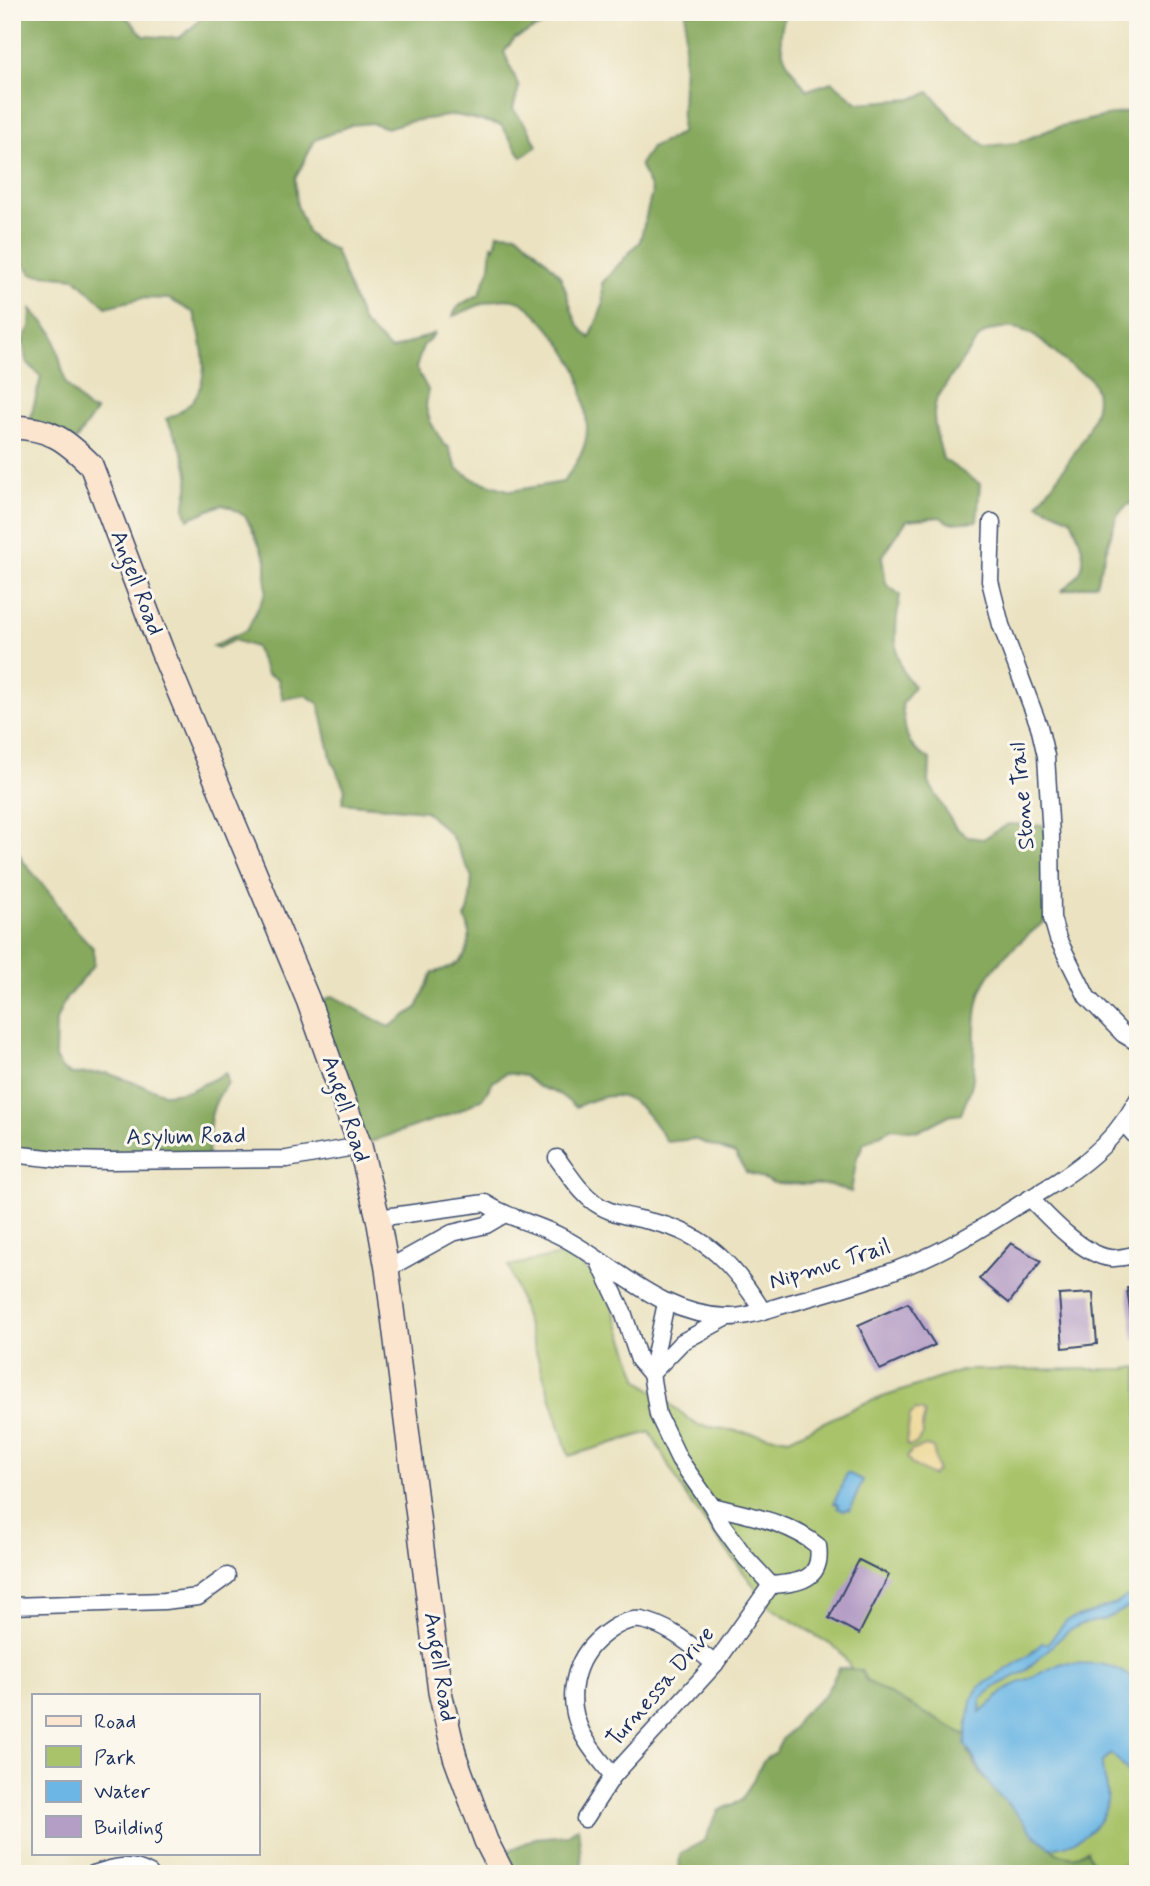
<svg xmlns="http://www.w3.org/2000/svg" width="1150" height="1886" viewBox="0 0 1150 1886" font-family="Mynerve,sans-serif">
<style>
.green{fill:#a8c369;stroke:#627964;stroke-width:2}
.forest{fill:#86a95d;stroke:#506c5e;stroke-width:2}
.sand{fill:#eeda9e;stroke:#84847e;stroke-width:2}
.water{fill:#6bb6e4;stroke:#4372a1;stroke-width:2}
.building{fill:#b59ec6}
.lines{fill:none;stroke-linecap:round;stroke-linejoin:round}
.street-casing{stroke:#3a4a6d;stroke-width:19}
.secondary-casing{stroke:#3a4a6d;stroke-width:26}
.street{stroke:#fff;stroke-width:16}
.secondary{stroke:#fbe5cf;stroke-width:23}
.labels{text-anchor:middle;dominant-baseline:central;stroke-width:6;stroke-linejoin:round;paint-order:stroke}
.street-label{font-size:23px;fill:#1b2f5e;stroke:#fbf7ec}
</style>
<rect width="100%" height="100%" fill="#fbf7ec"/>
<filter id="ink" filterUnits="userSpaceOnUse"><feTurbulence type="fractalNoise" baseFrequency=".0143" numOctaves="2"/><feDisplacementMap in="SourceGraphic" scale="14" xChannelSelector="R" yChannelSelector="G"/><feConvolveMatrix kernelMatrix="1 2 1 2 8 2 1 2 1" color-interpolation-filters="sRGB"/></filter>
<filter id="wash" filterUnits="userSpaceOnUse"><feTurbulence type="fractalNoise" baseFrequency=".00686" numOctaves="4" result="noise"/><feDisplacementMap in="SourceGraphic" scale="28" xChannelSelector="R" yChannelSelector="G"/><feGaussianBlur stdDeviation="1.57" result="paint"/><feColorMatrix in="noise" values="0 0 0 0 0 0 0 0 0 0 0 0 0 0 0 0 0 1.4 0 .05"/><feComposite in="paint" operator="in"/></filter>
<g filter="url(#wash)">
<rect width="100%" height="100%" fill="#eae2c0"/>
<path class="green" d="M566 1254 604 1283 639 1380 697 1425 789 1439 862 1404 964 1370 1126 1369 1138 1367V1861L1082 1874H1064L890 1728 839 1650 770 1607 687 1498 650 1432 569 1456 509 1266Z"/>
<g class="forest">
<path d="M12 12H122L144 36 179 38 197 23 204 12H554L545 24 515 38 504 52 519 87 513 109 528 128 537 146 522 157 501 125 455 115 406 122 387 128 372 123 351 125 315 140 295 179 297 205 308 233 315 240 335 250 363 323 391 350 435 333 423 346 416 368 428 390 426 407 430 421 444 445 448 446 457 468 475 480 511 491 563 482C575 466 587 449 587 429 587 418 581 380 577 370 569 352 534 303 514 300 492 296 472 309 453 316 457 304 467 301 479 295L490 267 492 245 495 247 498 233 518 234C528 244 557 268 561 278 572 302 569 320 590 338L603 305 602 283 640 241 652 192 640 164 651 148 681 133 686 12H786C773 48 786 63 807 90L832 82 858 103 912 99 930 92 953 120 985 146 1017 143 1057 127 1138 109V502L1127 505 1117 515 1096 584 1061 591C1067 586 1074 581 1078 575 1090 558 1078 535 1071 519L1038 504C1055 480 1104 421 1096 391 1095 386 1091 381 1088 376 1062 366 1043 334 1018 329 1006 326 992 328 982 335 976 339 939 394 936 401 930 419 939 442 943 459L980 484 977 521 950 523 940 517 907 520 882 557 886 584 900 595C895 625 890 663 914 686L902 705C905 729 905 749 930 759L929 783 955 827 968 837 983 839 1009 824 1045 826 1047 919C1024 939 992 962 981 991 972 1018 976 1050 973 1078 972 1090 965 1102 961 1114L947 1116 919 1131 892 1128 864 1143 857 1157 851 1192 830 1185 774 1183 746 1172 735 1154 694 1139 667 1142C640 1100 625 1083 576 1107L559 1094 537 1086 525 1076 506 1073 493 1082 483 1098 459 1111 353 1148 303 1009 333 996 389 1027 417 1008 432 973C439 971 448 969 454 965 471 957 472 932 465 918L469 909 472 877 451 835 425 811 342 803 345 789 332 761 319 704 306 695 283 699 278 679 267 674 255 647 234 640 218 648 213 646 247 630 266 592V559L246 517 230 507 221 505 188 519C182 506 186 502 188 488 191 464 177 438 166 419 216 399 206 355 194 313L169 299 143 298 106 307 75 278 32 274 12 250Z"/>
<path d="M31 309 53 333 66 384 88 409 96 411 76 440 28 428 41 377 26 361 23 340 30 327Z"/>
<path d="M12 851 19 853 22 860 53 897 68 921 94 949V965L64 1001 56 1021 55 1058 63 1070 71 1074 107 1073 166 1094 189 1091 226 1073 228 1083C207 1107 209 1130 208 1160L12 1159V977L14 965 12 944Z"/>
<path d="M839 1668 861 1670 866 1680 878 1688 973 1739 968 1752 980 1773 1057 1853 1073 1857 1087 1850 1096 1874H679L680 1854 705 1840 718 1811 742 1800 764 1760 775 1752 783 1738 794 1727 800 1716 825 1695Z"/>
<path d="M578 1827 583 1874H498L492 1859 535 1838 567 1835Z"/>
</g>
<g class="sand">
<path d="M916 1410 923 1411 925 1414 922 1426 923 1435 916 1444 908 1446 906 1443 910 1415Z"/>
<path d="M926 1446 933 1448C934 1453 938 1468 937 1471L932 1476 913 1465 907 1458 911 1451Z"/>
</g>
<g class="water">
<path d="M847 1473 863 1480 850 1510 846 1509 844 1511 837 1508 838 1505 834 1503Z"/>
<path d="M1138 1590V1603L1103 1620 1082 1624 1069 1630 1024 1672 998 1685 981 1698 980 1713 1008 1688 1062 1663 1101 1664 1117 1669 1138 1681V1784C1128 1774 1122 1762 1111 1754L1102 1762C1101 1775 1106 1778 1107 1789 1111 1822 1081 1844 1051 1848L1034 1834 1014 1810 991 1787 965 1744 971 1701 978 1688 1029 1655 1042 1643 1047 1644 1066 1621 1113 1605Z"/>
</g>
<g id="blocks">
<g class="building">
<path d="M1011 1243 1041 1261 1009 1303 979 1279Z"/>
<path d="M1138 1286V1339L1134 1340 1127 1288Z"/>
<path d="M1093 1293 1097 1344 1063 1348 1059 1295Z"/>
<path d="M908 1303 935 1345 880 1370 858 1325Z"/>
<path d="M859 1560 889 1575 859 1634 829 1618Z"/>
</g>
</g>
</g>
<g filter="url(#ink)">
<use href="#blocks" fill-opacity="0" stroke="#3a4a6d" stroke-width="2"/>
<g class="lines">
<defs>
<g id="street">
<path d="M992 522 990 581 1001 625 1039 726 1046 756 1051 836 1052 918 1058 939 1087 997 1123 1034 1138 1043"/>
<path d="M1124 1123 1138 1139"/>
<path d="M12 1154 66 1160 110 1161 287 1159 360 1146"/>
<path d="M557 1158C569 1174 579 1191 595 1203 614 1216 635 1217 657 1223 707 1235 736 1268 762 1310"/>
<path d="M1030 1198C1048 1217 1083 1255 1110 1258 1119 1259 1129 1256 1138 1254"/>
<path d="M378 1218 485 1203C509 1219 536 1223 562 1237 617 1266 659 1315 727 1317 748 1318 773 1307 794 1302 848 1287 903 1271 953 1244 975 1233 996 1219 1017 1206 1069 1175 1108 1153 1138 1099"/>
<path d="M600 1264 623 1312 639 1360 651 1374 682 1342 728 1317"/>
<path d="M387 1269 452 1233 486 1225 503 1215"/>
<path d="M666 1303 651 1374 658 1415 679 1459 712 1506 722 1525 746 1558 771 1585C799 1583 823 1580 818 1546 788 1521 749 1516 712 1506"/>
<path d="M12 1606 164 1601 198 1597 227 1576"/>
<path d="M613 1776C602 1762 590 1749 582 1733 565 1699 573 1659 602 1636 613 1627 627 1618 641 1620 669 1625 693 1647 715 1664"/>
<path d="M585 1819 613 1776 715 1664 771 1585"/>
<path d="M93 1874C114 1867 129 1862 150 1874"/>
</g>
<path id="secondary" d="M12 427C50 428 65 439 91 465L162 651 308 1000 360 1146 378 1218 387 1269 440 1692 455 1757 486 1841 503 1874"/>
</defs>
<use href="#street" class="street-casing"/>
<use href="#secondary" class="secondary-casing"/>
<use href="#street" class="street"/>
<use href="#secondary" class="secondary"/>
</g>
</g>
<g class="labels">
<g class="street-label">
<text transform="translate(136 583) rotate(69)">Angell Road</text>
<text transform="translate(1023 796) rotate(-95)">Stone Trail</text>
<text transform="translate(345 1109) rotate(72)">Angell Road</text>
<text transform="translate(186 1137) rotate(-1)">Asylum Road</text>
<text transform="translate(830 1265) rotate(-17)">Nipmuc Trail</text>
<text transform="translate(439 1667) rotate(81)">Angell Road</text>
<text transform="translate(661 1687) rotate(-49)">Turnessa Drive</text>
</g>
</g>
<rect width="1150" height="1886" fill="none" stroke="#fbf7ec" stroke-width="42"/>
<rect x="32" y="1694" width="228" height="161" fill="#fbf7ec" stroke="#a1a7b3" stroke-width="2"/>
<rect x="46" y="1716" width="35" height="10" fill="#fbe5cf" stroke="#a1a7b3" stroke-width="2"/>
<text x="94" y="1728" font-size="21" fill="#1b2f5e">Road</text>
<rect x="46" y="1746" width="35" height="21" fill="#a8c369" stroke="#a1a7b3" stroke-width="2"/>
<text x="94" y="1764" font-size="21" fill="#1b2f5e">Park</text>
<rect x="46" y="1781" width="35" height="21" fill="#6bb6e4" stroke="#a1a7b3" stroke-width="2"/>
<text x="94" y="1798" font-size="21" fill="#1b2f5e">Water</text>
<rect x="46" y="1816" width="35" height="21" fill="#b59ec6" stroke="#a1a7b3" stroke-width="2"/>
<text x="94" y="1834" font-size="21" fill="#1b2f5e">Building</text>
</svg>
